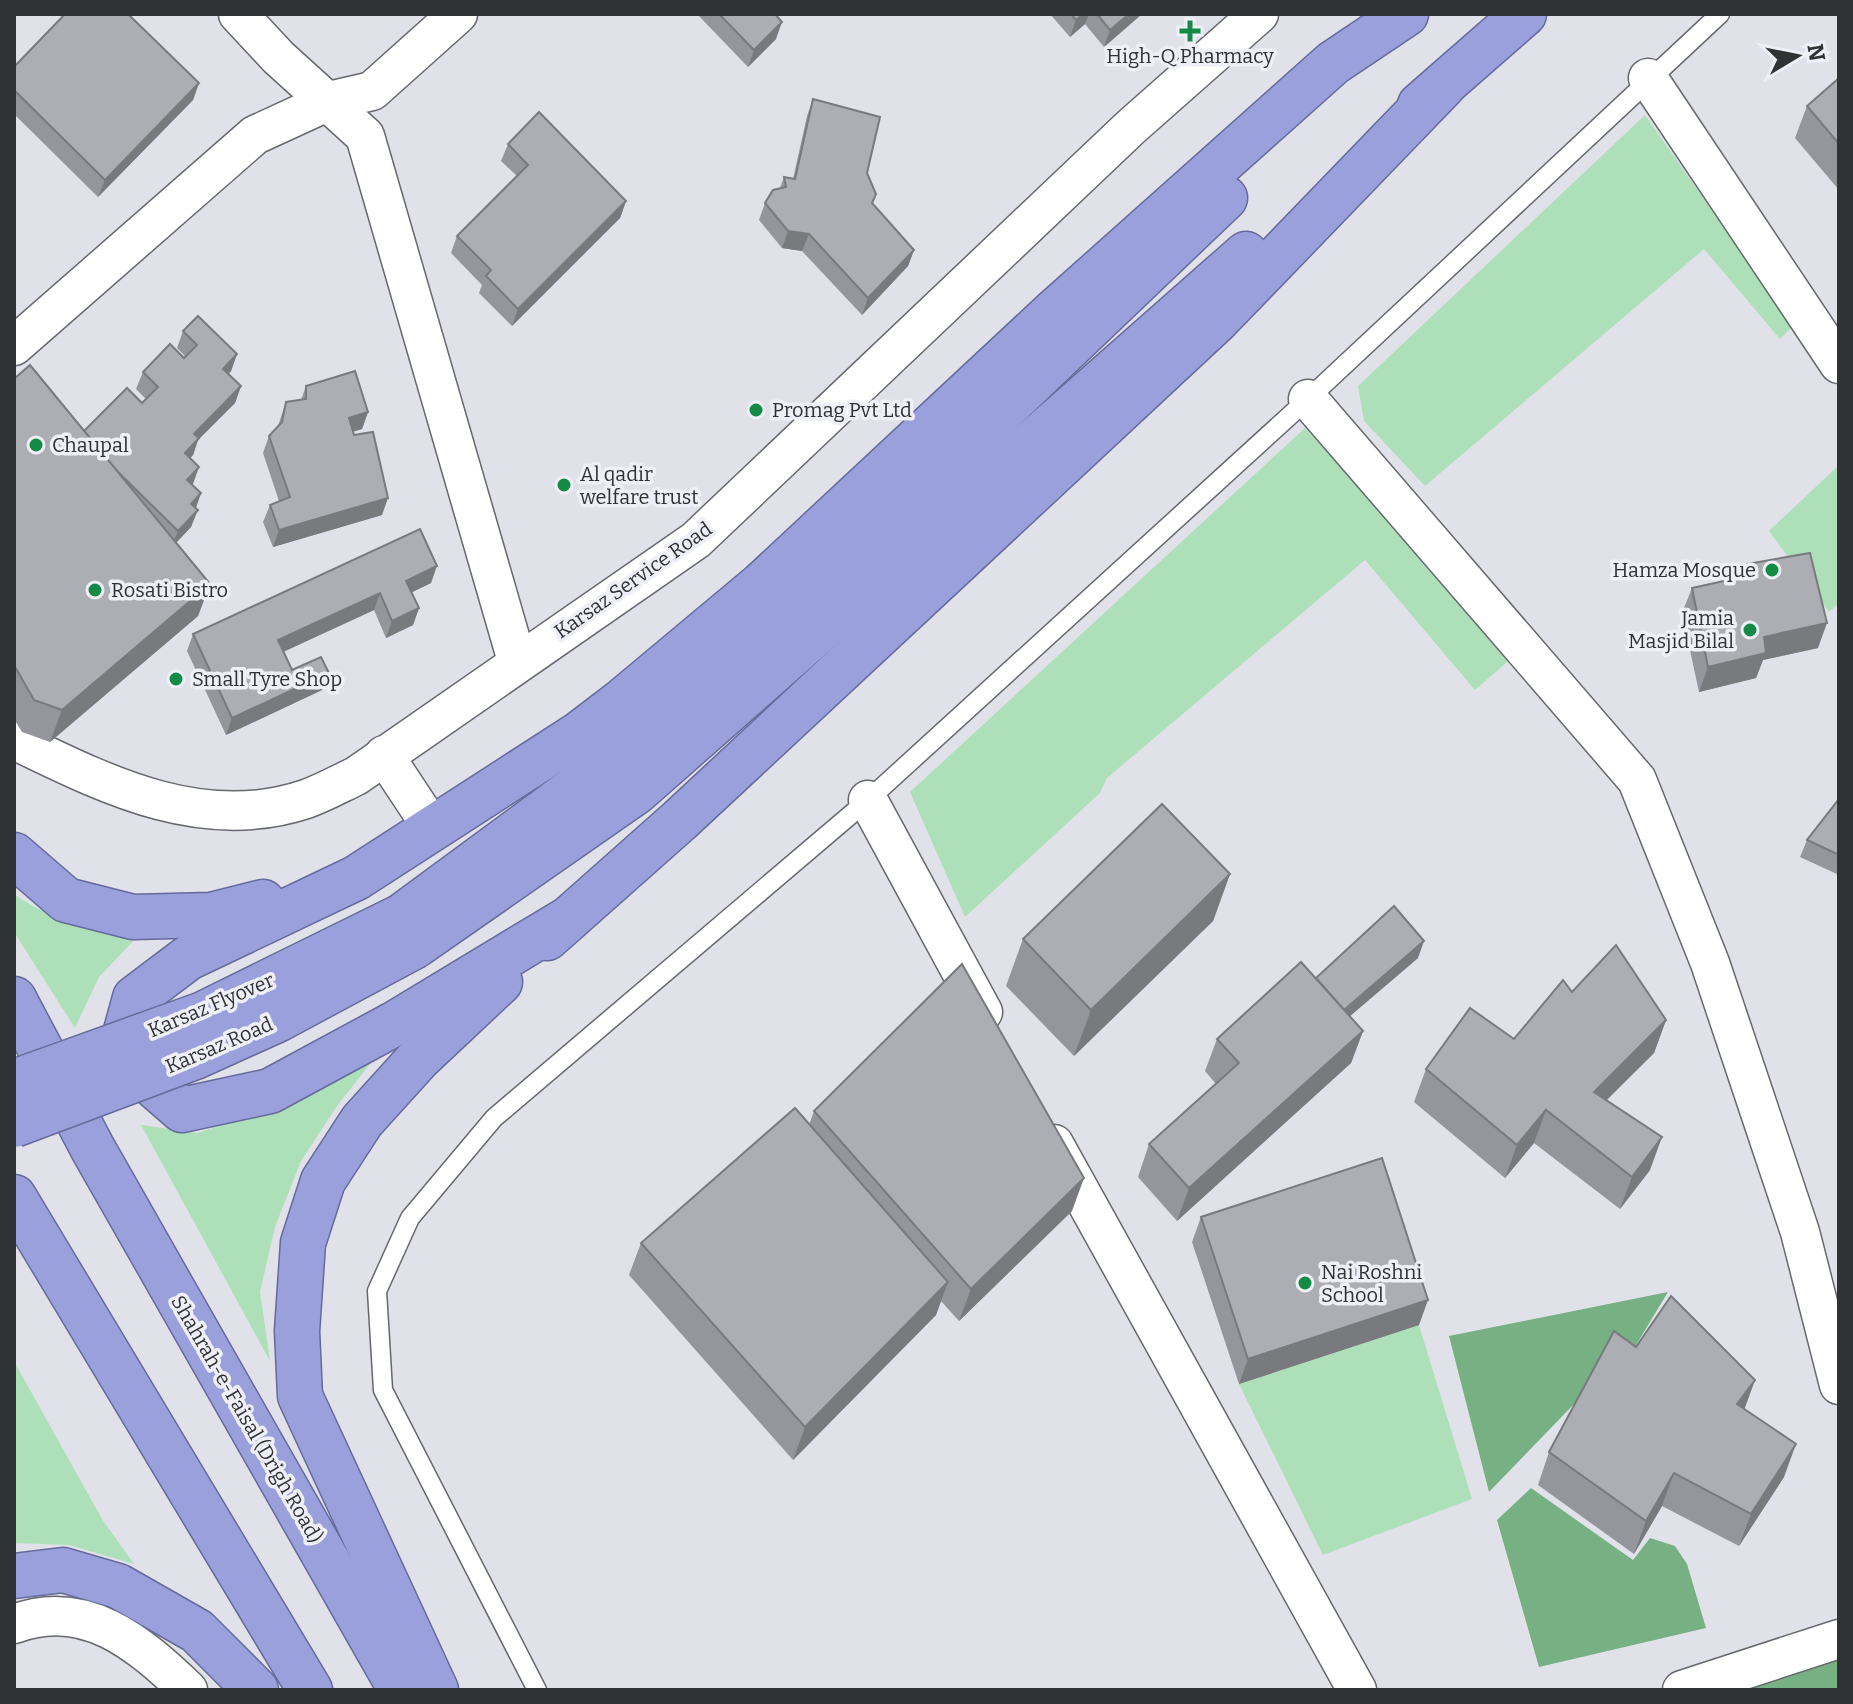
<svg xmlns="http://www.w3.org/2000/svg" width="1853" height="1704" viewBox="0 0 1853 1704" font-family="Bitter,serif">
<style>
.green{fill:#ade0b8}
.forest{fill:#76b083}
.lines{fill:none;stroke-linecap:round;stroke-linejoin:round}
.service-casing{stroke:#67686e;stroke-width:21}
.minor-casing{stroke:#67686e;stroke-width:41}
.trunk-casing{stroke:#646b9b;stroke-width:47}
.service{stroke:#fff;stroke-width:18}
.minor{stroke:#fff;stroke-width:38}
.trunk{stroke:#9aa0dc;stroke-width:44}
.trunk-bridge-casing{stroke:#646b9b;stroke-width:47;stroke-linecap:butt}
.trunk-bridge{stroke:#9aa0dc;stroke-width:44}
.wall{fill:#94969b}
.shaded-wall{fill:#787a7e}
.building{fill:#acaeb4;stroke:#787a7e;stroke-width:2}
.poi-dot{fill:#148b45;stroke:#eeeff7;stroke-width:3}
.labels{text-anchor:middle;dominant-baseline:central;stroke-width:7;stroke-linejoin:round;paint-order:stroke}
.poi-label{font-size:20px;fill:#313234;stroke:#eeeff7;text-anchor:start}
.street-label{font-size:20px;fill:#313234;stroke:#eeeff7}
</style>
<rect width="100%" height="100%" fill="#e1e2e9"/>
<g class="green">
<path d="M1645 115 1793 326 1780 339 1704 249 1425 486 1364 421 1358 386Z"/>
<path d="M1305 428 1514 656 1475 690 1365 560 1107 778 1100 793 965 917 910 792Z"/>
<path d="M1839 465V603L1829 612 1769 531Z"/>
<path d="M14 894C48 919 94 930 135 939L99 977 75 1028 14 932Z"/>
<path d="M381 1050 337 1106 301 1161 275 1227 260 1292 270 1361 141 1125 198 1133 290 1101Z"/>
<path d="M1419 1325 1472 1499 1323 1555 1239 1384Z"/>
<path d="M15 1363 102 1519 134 1564 69 1545 14 1543Z"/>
</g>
<g class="forest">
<path d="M1668 1292 1621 1370 1605 1354 1575 1403 1489 1492 1449 1336Z"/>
<path d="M1531 1488 1633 1560 1650 1538 1675 1546 1687 1564 1706 1628 1539 1667 1497 1520Z"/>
<path d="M1839 1658V1690H1746Z"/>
</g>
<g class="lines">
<defs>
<path id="service" d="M537 1690 383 1390 377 1291 410 1218 494 1118 868 800 1308 399 1720 14"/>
<g id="minor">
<path d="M238 14 278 57 365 136 517 661"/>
<path d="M1648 78 1839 364"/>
<path d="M14 346 255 135 329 101 372 91 458 14"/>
<path d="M1308 399 1637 780 1710 963 1800 1232 1839 1385"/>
<path d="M14 740C105 784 202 834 306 799 323 793 339 784 356 776L696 540 1131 127 1259 14"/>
<path d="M384 755 433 829"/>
<path d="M868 800 983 1012"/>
<path d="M1054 1144 1357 1690"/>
<path d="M14 1624C85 1597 139 1643 188 1690"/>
<path d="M1682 1690 1839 1639"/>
</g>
<g id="trunk">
<path d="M1420 105 1524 14"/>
<path d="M14 855 66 900 133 917 211 915 263 902"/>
<path d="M402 916 596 773 961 450 1225 198"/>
<path d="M568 919 394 1024 270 1091 182 1110 144 1077 126 1031 135 998 188 958 356 878 579 734 621 702 761 585 1055 311 1333 63 1406 14"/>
<path d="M547 938 680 820 1217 320 1443 86"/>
<path d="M415 946 636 792 1246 254"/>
<path d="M14 999 93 1149 401 1690"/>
<path d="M14 1197 310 1690"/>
<path d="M14 1576 63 1570 118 1586 197 1631 256 1690"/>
<path d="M436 1690 300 1396 297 1331 303 1243 323 1181 362 1121 419 1058 500 982"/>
</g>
</defs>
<use href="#service" class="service-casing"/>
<use href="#minor" class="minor-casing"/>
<use href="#trunk" class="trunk-casing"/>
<use href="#service" class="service"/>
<use href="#minor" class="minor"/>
<use href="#trunk" class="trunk"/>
<defs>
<g id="trunk-bridge">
<path d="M14 1082 203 1014 402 916"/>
<path d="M14 1125 195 1057 277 1020 415 946"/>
</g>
</defs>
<use href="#trunk-bridge" class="trunk-bridge-casing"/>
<use href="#trunk-bridge" class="trunk-bridge"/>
</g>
<g class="wall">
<path d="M697 14H775L776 39 748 67Z"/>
<path d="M1050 14H1142L1104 47 1085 24 1070 37Z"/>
<path d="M14 67 199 83 193 100 98 197 14 114Z"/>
<path d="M1839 78V190L1795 138 1807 106Z"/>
<path d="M813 99 867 173 872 204 914 250 908 266 862 315 802 251 782 248 759 220 765 203 780 188 784 177 793 179 807 116Z"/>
<path d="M508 144 626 201 620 218 512 326 479 293 482 285 451 253 457 236 517 176 501 161Z"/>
<path d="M183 331 237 354 231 371 229 374 241 386 235 403 198 440 193 455 190 458 193 484 192 485 201 493 196 508 191 527 176 543 210 584 198 616 50 742 22 732 14 719V379L84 431 142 403 146 399 136 389 143 372 184 358 186 357 177 348Z"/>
<path d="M306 386 368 412 362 429 353 431 382 515 273 547 263 522 270 505 279 501 263 453 269 436 278 426 286 402 301 400Z"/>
<path d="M420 529 431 583 412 592 419 608 413 625 386 638 374 610 283 652 292 670 322 690 226 735 187 651 193 634Z"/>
<path d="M1747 564 1818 648 1763 660 1756 678 1699 692 1682 613 1692 588 1743 577Z"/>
<path d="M1839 799V875L1800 857 1807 840Z"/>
<path d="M1230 874 1213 921 1074 1056 1006 986 1023 939Z"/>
<path d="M1418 958 1350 1016 1363 1031 1351 1063 1177 1221 1138 1177 1149 1144 1216 1084 1205 1071 1217 1039 1316 978Z"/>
<path d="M1572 992 1666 1020 1654 1053 1607 1100 1650 1170 1620 1209 1534 1143 1505 1178 1414 1102 1426 1069 1514 1039Z"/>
<path d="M814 1111 1072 1211 959 1321 941 1301 936 1315 793 1460 629 1275 641 1243 809 1125Z"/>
<path d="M1201 1217 1419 1325 1239 1384 1192 1242Z"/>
<path d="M1636 1347 1755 1380 1744 1409 1784 1477 1739 1546 1662 1506 1634 1554 1538 1485 1549 1452Z"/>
</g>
<g class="shaded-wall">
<path d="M1083 14H1089L1085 24 1070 37 1076 20Z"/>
<path d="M1129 14H1142L1104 47 1110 30Z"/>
<path d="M782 22 776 39 748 67 754 50Z"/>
<path d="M199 83 193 100 98 197 105 180Z"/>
<path d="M626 201 620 218 512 326 518 309Z"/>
<path d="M788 231 809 234 802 251 782 248Z"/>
<path d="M914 250 908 266 862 315 868 298Z"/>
<path d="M237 354 231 371 217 386 223 369Z"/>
<path d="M241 386 235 403 198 440 193 455 179 470 194 434Z"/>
<path d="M368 412 362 429 343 435 349 418Z"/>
<path d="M199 467 193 484 181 497 187 480Z"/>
<path d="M201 493 195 510 191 504Z"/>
<path d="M388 498 382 515 273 547 279 530Z"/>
<path d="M198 510 191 527 171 548 178 531Z"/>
<path d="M437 566 431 583 400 598 406 581Z"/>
<path d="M210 584 198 616 50 742 62 710Z"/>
<path d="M380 593 374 610 272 657 278 640Z"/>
<path d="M419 608 413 625 386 638 392 621Z"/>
<path d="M1827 623 1818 648 1763 660 1756 678 1699 692 1708 667 1764 637Z"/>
<path d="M329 673 322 690 226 735 232 718Z"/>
<path d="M1230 874 1213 921 1074 1056 1091 1010Z"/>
<path d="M1424 941 1418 958 1336 1028 1343 1011Z"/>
<path d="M1666 1020 1654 1053 1582 1124 1594 1092Z"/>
<path d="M1363 1031 1351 1063 1177 1221 1189 1188Z"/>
<path d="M1546 1110 1534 1143 1505 1178 1517 1145Z"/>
<path d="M1662 1137 1650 1170 1620 1209 1632 1177Z"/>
<path d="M1084 1178 1072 1211 959 1321 971 1289Z"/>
<path d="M948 1282 936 1315 793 1460 805 1427Z"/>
<path d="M1428 1300 1419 1325 1239 1384 1248 1359Z"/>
<path d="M1755 1380 1743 1413 1737 1404Z"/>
<path d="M1796 1444 1784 1477 1739 1546 1751 1514Z"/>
<path d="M1674 1473 1662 1506 1634 1554 1646 1521Z"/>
</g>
<g class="building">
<path d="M65 14H128L199 83 105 180 14 90V67Z"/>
<path d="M719 14H775L782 22 754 50Z"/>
<path d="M1071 14H1083L1076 20Z"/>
<path d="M1097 14H1129L1110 30Z"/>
<path d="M1839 78V144L1807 106Z"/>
<path d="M813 99 880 117 867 173 876 194 872 203 914 250 868 298 809 234 788 231 765 203 773 190 786 187 784 177 795 179Z"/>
<path d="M539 112 626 201 518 309 486 276 491 270 457 236 528 165 508 144Z"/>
<path d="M198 316 237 354 223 369 241 386 194 434 199 438 185 453 199 467 187 480 201 493 191 504 198 510 178 531 115 469 84 431 127 388 142 403 158 387 143 372 170 344 184 358 197 345 183 331Z"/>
<path d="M30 365 210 584 62 710 34 700 14 665V379Z"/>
<path d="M355 371 368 412 349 418 354 435 373 432 388 498 279 530 270 505 290 497 269 436 282 422 286 402 306 399V386Z"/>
<path d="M420 529 437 566 406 581 419 608 392 621 380 593 278 640 292 670 321 657 329 673 232 718 193 634Z"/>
<path d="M1810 553 1827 623 1764 637 1766 653 1708 667 1692 588 1747 576V564Z"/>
<path d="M1839 799V855L1807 840Z"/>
<path d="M1162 804 1230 874 1091 1010 1023 939Z"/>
<path d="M1394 906 1424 941 1344 1010 1316 978Z"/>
<path d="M1616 945 1666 1020 1594 1092 1662 1137 1632 1177 1546 1110 1517 1145 1426 1069 1470 1008 1514 1039 1563 980 1572 992Z"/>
<path d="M1301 962 1363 1031 1189 1188 1149 1144 1239 1063 1217 1039Z"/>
<path d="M962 964 1084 1178 971 1289 814 1111Z"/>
<path d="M795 1108 948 1282 805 1427 641 1243Z"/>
<path d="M1382 1158 1428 1300 1248 1359 1201 1217Z"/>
<path d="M1671 1296 1755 1380 1737 1404 1796 1444 1751 1514 1674 1473 1646 1521 1549 1452 1614 1331 1636 1347Z"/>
</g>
<g class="poi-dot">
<path d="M1186 19h8v8h8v8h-8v8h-8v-8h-8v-8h8z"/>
<circle cx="756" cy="410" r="8"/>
<circle cx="36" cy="445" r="8"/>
<circle cx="564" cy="485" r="8"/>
<circle cx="1772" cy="570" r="8"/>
<circle cx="95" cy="590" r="8"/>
<circle cx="1750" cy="630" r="8"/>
<circle cx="176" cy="679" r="8"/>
<circle cx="1305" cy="1283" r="8"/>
</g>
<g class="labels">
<g class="poi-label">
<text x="1190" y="56" text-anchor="middle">High-Q Pharmacy</text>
<text x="772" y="410">Promag Pvt Ltd</text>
<text x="52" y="445">Chaupal</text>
<text x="580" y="474">Al qadir<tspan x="580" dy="23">welfare trust</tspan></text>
<text x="1756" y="570" text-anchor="end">Hamza Mosque</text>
<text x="111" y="590">Rosati Bistro</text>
<text x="1734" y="618" text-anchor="end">Jamia<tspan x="1734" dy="23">Masjid Bilal</tspan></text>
<text x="192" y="679">Small Tyre Shop</text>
<text x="1321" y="1272">Nai Roshni<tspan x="1321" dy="23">School</tspan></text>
</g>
<g class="street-label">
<text transform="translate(633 580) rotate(-35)">Karsaz Service Road</text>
<text transform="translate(211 1005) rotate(-23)">Karsaz Flyover</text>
<text transform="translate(219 1045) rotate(-23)">Karsaz Road</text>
<text transform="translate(247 1419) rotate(60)">Shahrah-e-Faisal (Drigh Road)</text>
</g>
</g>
<rect width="1853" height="1704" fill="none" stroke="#313234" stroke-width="32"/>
<g transform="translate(1797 56) rotate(80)" stroke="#eeeff7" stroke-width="6" paint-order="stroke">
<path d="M0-6L14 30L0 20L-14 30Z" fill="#313234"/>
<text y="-12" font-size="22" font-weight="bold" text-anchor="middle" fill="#313234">N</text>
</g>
</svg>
